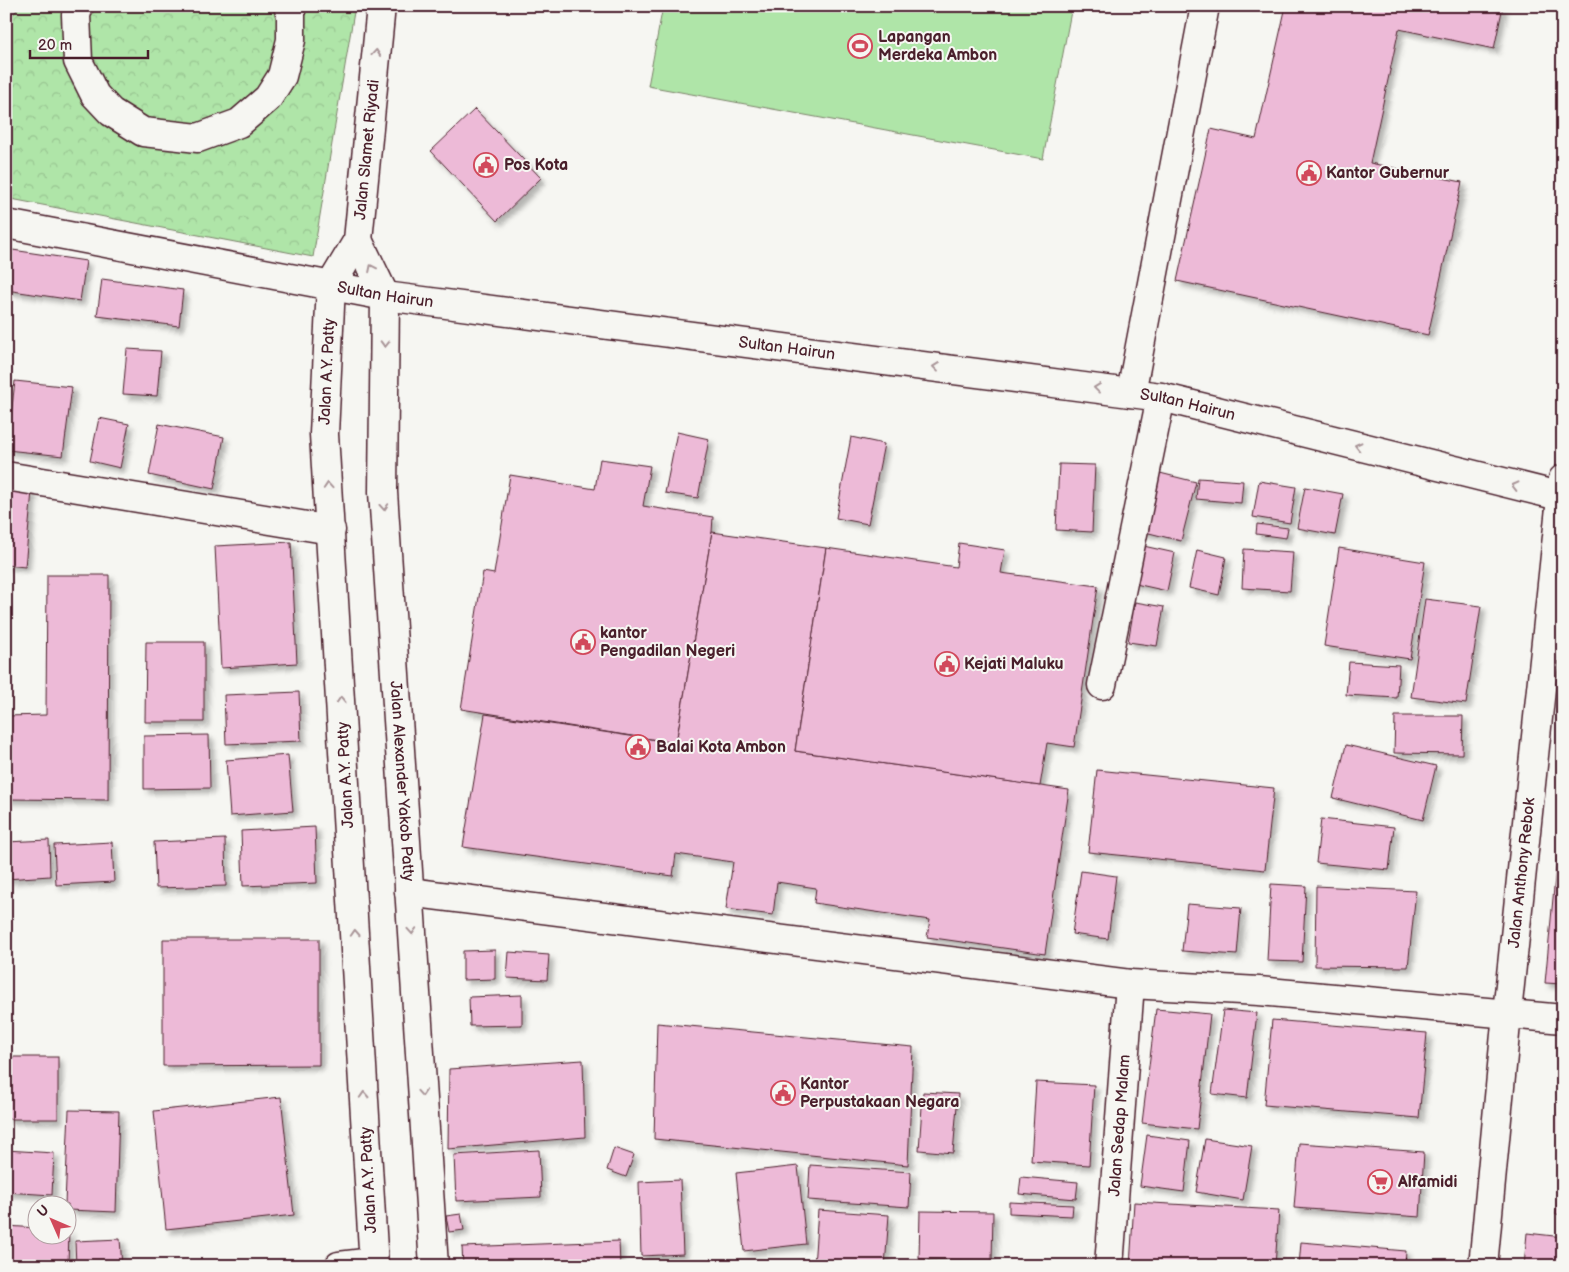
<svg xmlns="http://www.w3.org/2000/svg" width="1569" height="1272" viewBox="0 0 1569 1272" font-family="'Balsamiq Sans',sans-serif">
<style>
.built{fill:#f3e4ea}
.park{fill:url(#park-crowns);stroke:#7c826a}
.garden{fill:#afe5a8;stroke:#7c826a}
.building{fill:#edbad7;stroke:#4a1f2b;filter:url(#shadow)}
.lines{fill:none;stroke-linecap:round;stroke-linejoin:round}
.minor-casing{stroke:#4a1f2b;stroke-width:31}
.major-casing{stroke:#4a1f2b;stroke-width:31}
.minor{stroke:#f6f6f2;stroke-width:28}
.major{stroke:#f6f6f2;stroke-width:28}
.oneway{stroke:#a99598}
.labels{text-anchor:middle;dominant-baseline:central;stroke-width:4;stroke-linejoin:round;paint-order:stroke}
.poi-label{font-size:16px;font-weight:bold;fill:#4a1f2b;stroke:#f6f6f2;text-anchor:start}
.street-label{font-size:16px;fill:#4a1f2b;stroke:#f6f6f2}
</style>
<defs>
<pattern id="park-crowns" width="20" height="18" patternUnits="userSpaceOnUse" patternTransform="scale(1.25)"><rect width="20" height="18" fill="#afe5a8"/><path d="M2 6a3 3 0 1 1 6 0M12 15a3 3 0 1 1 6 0" fill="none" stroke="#98c491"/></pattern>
<filter id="shadow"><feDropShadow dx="4.5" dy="4.5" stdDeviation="2.5" flood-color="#0004"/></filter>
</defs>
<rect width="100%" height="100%" fill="#f6f6f2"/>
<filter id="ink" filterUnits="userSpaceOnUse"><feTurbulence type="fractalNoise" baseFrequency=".02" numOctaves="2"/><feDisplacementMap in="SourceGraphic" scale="10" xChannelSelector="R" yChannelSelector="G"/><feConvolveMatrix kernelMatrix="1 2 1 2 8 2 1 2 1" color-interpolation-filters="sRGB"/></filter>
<g filter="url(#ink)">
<path class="built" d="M1560 1069 1563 1070V1133L1555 1132Z"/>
<path class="park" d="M20 6H355L313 257 6 198V23Z"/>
<path class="garden" d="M663 6H1072L1043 159 648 86Z"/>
<g class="building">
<path d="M1286 6H1503L1494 49 1399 29 1370 163 1462 182 1428 335 1177 281 1211 129 1256 139Z"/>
<path d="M475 109 541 178 497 221 431 151Z"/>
<path d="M6 249 86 261 80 301 6 290Z"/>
<path d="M102 279 183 290 179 326 97 316Z"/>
<path d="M127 349 161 351 157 396 123 394Z"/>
<path d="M15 381 72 387 63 456 7 450Z"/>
<path d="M99 418 129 424 120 468 90 461Z"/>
<path d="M159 424 224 437 214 489 149 475Z"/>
<path d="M677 432 709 439 698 498 665 493Z"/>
<path d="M851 437 884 444 868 524 836 518Z"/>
<path d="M600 459 650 466 643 506 713 517 712 532 676 743 461 709 483 572 494 574 510 475 595 489Z"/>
<path d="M1059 464 1095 465 1092 532 1056 530Z"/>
<path d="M1152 471 1196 482 1181 541 1137 530Z"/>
<path d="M1198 478 1243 481 1241 503 1196 499Z"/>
<path d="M1259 481 1296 487 1290 523 1253 517Z"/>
<path d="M1305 487 1343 494 1335 535 1297 528Z"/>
<path d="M6 489 32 491 25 567 6 565Z"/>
<path d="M1257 524 1288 528 1286 538 1256 534Z"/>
<path d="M712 532 826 548 795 751 1069 790 1045 954 927 937 930 920 814 903 816 888 777 882 773 915 726 909 733 862 676 854 673 876 463 847 485 714 676 743Z"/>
<path d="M291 542 297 663 221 668 215 546Z"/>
<path d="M959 543 1005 550 1001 573 1098 586 1074 747 1047 743 1040 786 795 751 826 548 956 567Z"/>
<path d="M1139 545 1175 553 1167 591 1131 583Z"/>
<path d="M1339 548 1425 562 1410 659 1324 646Z"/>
<path d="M1244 549 1293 552 1290 591 1242 588Z"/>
<path d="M1197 550 1226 557 1219 595 1189 588Z"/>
<path d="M47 575H109L108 800 6 799V716L46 715Z"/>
<path d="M1425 599 1481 606 1466 704 1411 697Z"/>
<path d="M1135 602 1164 607 1157 646 1128 642Z"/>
<path d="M146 642H204V722H145Z"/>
<path d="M1349 662 1399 665 1397 698 1346 695Z"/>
<path d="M299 692 301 741 226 744 224 695Z"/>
<path d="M1395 716H1463L1462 754 1394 753Z"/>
<path d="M209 735 210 788 144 789V736Z"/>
<path d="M1346 745 1436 766 1423 820 1333 798Z"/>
<path d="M288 755 293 811 230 816 226 760Z"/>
<path d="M1097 770 1274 788 1265 870 1088 852Z"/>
<path d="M1321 819 1394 827 1389 870 1316 863Z"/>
<path d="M315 827 317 883 243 886 241 831Z"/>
<path d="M225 839 226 886 156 888 154 842Z"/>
<path d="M49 840 50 876 6 879V842Z"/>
<path d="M112 842 114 882 56 885 54 845Z"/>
<path d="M1557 856 1563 857V984L1545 983Z"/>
<path d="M1081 871 1116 876 1108 939 1072 934Z"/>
<path d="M1271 884 1306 886 1302 962 1267 961Z"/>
<path d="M1316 886 1416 891 1408 967 1315 966Z"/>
<path d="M1187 904 1241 908 1237 955 1182 951Z"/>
<path d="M163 939H319V1065L163 1066Z"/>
<path d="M495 950V979L463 980V951Z"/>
<path d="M509 952 549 955 547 980 507 978Z"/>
<path d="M522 995V1025L470 1026 469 997Z"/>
<path d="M1156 1009 1210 1014 1197 1129 1142 1123Z"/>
<path d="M1223 1010 1257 1013 1247 1098 1212 1094Z"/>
<path d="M1272 1020 1427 1033 1419 1118 1264 1105Z"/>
<path d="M657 1023 913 1047 908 1165 654 1139Z"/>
<rect x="6" y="1057" width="52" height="62"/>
<path d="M583 1060 585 1137 448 1149 449 1069Z"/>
<path d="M1036 1082 1094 1085 1089 1165 1031 1161Z"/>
<path d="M923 1092 958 1094 953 1153 919 1150Z"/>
<path d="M281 1097 294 1215 166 1229 154 1111Z"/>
<path d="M69 1110 119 1111 116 1212 68 1210V1204H65Z"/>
<path d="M1147 1135 1190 1141 1184 1192 1140 1186Z"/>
<path d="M1205 1139 1252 1146 1243 1200 1196 1192Z"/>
<path d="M1299 1143 1424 1152 1420 1217 1294 1208Z"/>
<path d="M614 1148 634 1155 626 1177 607 1170Z"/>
<path d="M1562 1148H1563V1215L1556 1214Z"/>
<path d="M6 1150 54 1153 52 1195 6 1192Z"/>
<path d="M539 1150 541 1197 456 1201 454 1155Z"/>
<path d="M810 1165 911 1172 909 1207 808 1200Z"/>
<path d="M798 1166 806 1244 744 1251 736 1173Z"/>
<path d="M1021 1177 1078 1182 1076 1199 1019 1194Z"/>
<path d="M680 1180 683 1254 641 1256 639 1182Z"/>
<path d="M1009 1202 1073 1205 1072 1216 1009 1213Z"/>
<path d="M1134 1202 1279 1210 1275 1266H1130Z"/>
<path d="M818 1210 889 1215 885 1266H814Z"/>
<path d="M920 1211 993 1212 992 1260 919 1259Z"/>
<path d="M461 1214 464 1230 449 1232 446 1216Z"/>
<path d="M6 1226 38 1228V1234H68V1229H69L68 1266H6Z"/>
<path d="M1527 1233 1563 1237V1266H1524Z"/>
<path d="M120 1239 122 1266H76L75 1241Z"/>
<path d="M619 1241 620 1266H463L462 1247Z"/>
<path d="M1301 1242 1406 1251 1405 1266H1299Z"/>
<path d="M928 1261 956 1266H927Z"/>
</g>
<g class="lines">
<defs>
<g id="minor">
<path d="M79 6 76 15 78 61 95 95 111 112 143 132 198 138 239 123 268 98 282 76 291 40V15L288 6"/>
<path id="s1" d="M6 224 385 296 1161 397 1563 497"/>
<path d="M1131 393 1205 6"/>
<path d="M6 476 331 530"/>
<path d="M1102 685 1161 397"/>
<path d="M409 892 1130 984 1259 991 1563 1019"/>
<path d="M339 1266 373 1262"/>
<path id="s2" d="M1109 1266 1130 984"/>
<path id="s3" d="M1483 1266 1507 1013 1563 479"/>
</g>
<g id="major">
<path id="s4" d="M358 240 385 296 383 492 434 1266"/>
<path id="s5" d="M374 1266 324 434 331 285 358 240 381 6"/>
</g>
</defs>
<use href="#minor" class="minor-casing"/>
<use href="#major" class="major-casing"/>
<use href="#minor" class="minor"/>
<use href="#major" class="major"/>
</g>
<defs><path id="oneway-chevron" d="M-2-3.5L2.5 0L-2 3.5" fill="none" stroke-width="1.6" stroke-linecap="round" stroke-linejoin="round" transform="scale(1.25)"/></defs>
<g class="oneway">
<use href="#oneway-chevron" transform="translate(376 53) rotate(-85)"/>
<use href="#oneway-chevron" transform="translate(372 268) rotate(-116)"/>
<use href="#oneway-chevron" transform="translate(385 344) rotate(91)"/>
<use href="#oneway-chevron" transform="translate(936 367) rotate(-173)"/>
<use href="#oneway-chevron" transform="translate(1097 388) rotate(-173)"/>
<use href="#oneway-chevron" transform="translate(1358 446) rotate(-166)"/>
<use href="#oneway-chevron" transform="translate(328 486) rotate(-94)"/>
<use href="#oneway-chevron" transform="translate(1515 486) rotate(-166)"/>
<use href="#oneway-chevron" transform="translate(384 507) rotate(86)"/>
<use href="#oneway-chevron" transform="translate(341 700) rotate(-93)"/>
<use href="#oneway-chevron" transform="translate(412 931) rotate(86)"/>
<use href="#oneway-chevron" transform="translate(355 933) rotate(-93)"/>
<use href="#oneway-chevron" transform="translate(422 1093) rotate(86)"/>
<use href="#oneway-chevron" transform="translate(364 1095) rotate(-93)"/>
</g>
</g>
<defs>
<symbol id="stadium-ring" viewBox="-11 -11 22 22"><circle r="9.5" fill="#f6f6f2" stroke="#d1495b" stroke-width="1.5"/><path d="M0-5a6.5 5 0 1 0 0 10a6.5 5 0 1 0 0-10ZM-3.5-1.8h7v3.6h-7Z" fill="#d1495b"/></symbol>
<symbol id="civic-ring" viewBox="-11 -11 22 22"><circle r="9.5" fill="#f6f6f2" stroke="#d1495b" stroke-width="1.5"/><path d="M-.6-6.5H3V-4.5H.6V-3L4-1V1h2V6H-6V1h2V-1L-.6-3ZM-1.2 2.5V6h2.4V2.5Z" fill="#d1495b"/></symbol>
<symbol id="supermarket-ring" viewBox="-11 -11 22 22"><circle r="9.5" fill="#f6f6f2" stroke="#d1495b" stroke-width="1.5"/><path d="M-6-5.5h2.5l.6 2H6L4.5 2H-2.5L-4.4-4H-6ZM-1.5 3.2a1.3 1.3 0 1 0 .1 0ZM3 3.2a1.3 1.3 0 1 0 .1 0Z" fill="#d1495b"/></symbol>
</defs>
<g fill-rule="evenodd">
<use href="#stadium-ring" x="846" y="32" width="28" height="28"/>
<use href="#civic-ring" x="472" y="151" width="28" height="28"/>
<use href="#civic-ring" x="1295" y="159" width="28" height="28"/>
<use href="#civic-ring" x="569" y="628" width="28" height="28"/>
<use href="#civic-ring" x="933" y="650" width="28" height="28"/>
<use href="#civic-ring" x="624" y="733" width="28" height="28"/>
<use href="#civic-ring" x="769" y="1079" width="28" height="28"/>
<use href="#supermarket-ring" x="1366" y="1168" width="28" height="28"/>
</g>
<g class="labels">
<g class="poi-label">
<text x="878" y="37">Lapangan<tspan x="878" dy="18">Merdeka Ambon</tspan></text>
<text x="504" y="165">Pos Kota</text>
<text x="1326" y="173">Kantor Gubernur</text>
<text x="600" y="633">kantor<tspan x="600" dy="18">Pengadilan Negeri</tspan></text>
<text x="964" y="664">Kejati Maluku</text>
<text x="656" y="747">Balai Kota Ambon</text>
<text x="800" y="1084">Kantor<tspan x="800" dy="18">Perpustakaan Negara</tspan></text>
<text x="1398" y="1182">Alfamidi</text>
</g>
<g class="street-label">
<text stroke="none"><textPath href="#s5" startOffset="1126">Jalan Slamet Riyadi</textPath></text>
<text stroke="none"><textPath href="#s1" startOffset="386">Sultan Hairun</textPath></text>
<text stroke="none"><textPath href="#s1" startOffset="791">Sultan Hairun</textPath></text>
<text stroke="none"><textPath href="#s5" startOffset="896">Jalan A.Y. Patty</textPath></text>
<text stroke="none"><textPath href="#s1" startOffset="1196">Sultan Hairun</textPath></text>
<text transform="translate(346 775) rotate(-93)">Jalan A.Y. Patty</text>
<text stroke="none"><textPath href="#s4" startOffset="548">Jalan Alexander Yakob Patty</textPath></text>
<text stroke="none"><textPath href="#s3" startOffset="395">Jalan Anthony Rebok</textPath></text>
<text stroke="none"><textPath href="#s2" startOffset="141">Jalan Sedap Malam</textPath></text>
<text transform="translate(369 1180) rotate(-93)">Jalan A.Y. Patty</text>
</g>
</g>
<rect width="1569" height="1272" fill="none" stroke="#f6f6f2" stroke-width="25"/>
<rect x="12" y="12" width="1544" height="1247" fill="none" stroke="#4a1f2b" stroke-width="2" filter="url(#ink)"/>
<g transform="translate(52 1220) rotate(315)"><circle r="24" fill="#f6f6f2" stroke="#b1a0a2"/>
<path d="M0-4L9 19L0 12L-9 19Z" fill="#d1495b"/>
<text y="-8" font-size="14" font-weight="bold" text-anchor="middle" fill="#4a1f2b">U</text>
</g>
<path d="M30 50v8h118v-8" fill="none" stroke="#4a1f2b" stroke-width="2.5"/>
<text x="38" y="50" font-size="15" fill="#4a1f2b" stroke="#f6f6f2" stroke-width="4" paint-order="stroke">20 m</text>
</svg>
